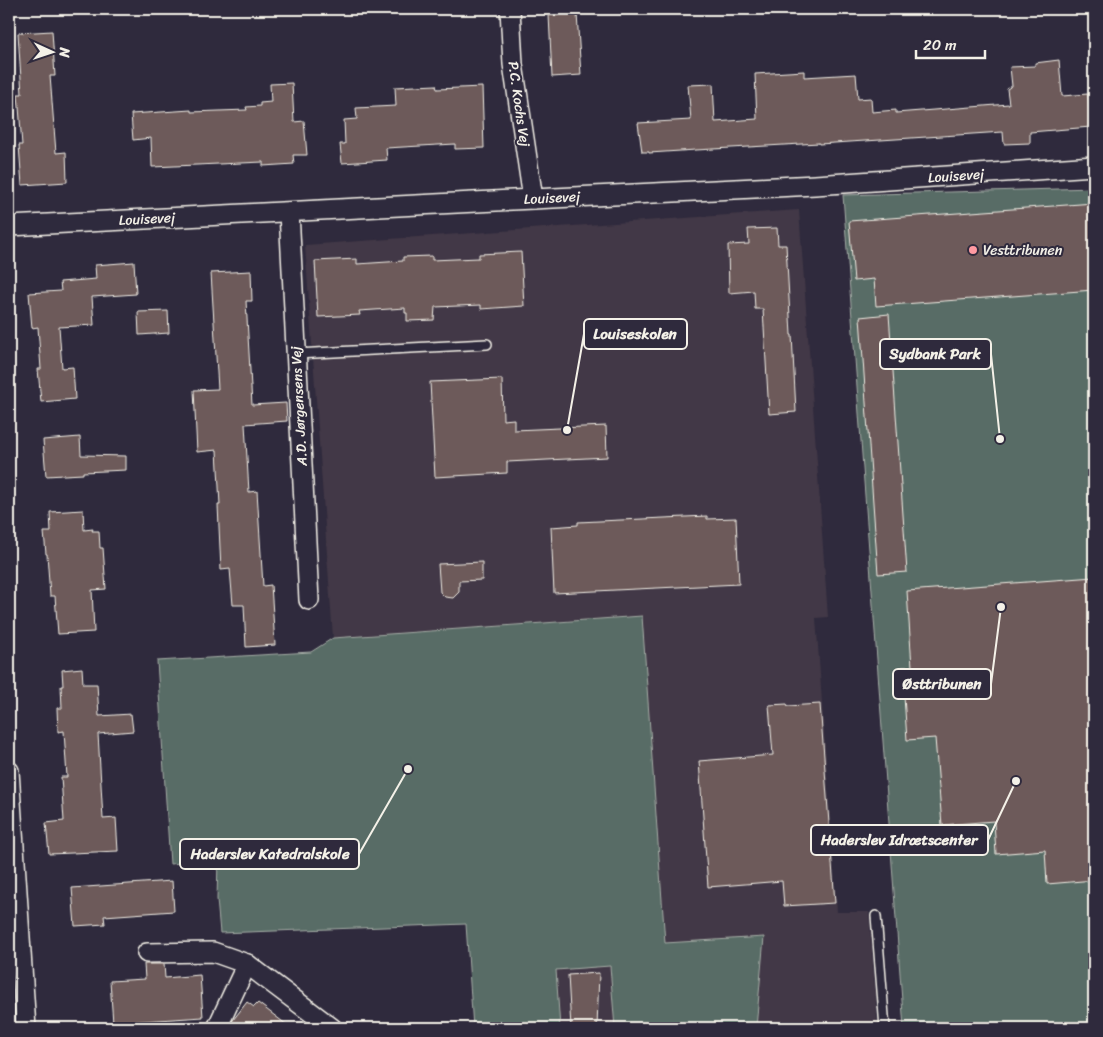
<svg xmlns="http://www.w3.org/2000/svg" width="1103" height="1037" viewBox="0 0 1103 1037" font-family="Sriracha,sans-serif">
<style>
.built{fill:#423846}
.green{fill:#586c66;stroke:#a6aea7}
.building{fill:#6d5a5a;stroke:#f4f1e8}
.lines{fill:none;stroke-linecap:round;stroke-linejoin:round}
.lane-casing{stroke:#f4f1e8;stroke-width:12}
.street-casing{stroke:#f4f1e8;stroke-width:22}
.lane{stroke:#2f2a3d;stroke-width:9}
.street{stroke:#2f2a3d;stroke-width:19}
.poi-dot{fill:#ff9aa2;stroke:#2f2a3d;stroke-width:2}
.labels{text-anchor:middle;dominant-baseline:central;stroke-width:4;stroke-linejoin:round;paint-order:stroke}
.street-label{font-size:14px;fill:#f4f1e8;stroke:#2f2a3d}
.poi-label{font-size:14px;fill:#f4f1e8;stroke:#2f2a3d;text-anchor:start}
.leader{fill:none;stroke:#f4f1e8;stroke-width:2}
.callout-dot{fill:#f4f1e8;stroke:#2f2a3d;stroke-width:2}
.callout{fill:#2f2a3d;stroke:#f4f1e8;stroke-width:2}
.callout-label{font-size:15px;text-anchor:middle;font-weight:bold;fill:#f4f1e8}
</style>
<rect width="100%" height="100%" fill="#2f2a3d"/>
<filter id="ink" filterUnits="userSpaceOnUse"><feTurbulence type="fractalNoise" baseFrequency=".02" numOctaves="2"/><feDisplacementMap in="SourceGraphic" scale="10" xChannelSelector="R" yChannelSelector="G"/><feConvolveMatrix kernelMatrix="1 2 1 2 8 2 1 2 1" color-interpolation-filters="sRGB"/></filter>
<g filter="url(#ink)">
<path class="built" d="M799 210 828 617 816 618 837 912H869L878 1028H498L489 883 217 899 218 860 170 864 157 661H645L641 616 333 638 305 245Z"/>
<g class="green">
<path d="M1094 188V1028H904L843 195Z"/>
<path d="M642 616 665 943 764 937 756 1028H615L610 966 556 970 560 1028H473L466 924 220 933 217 899 218 860 170 864 157 661 311 652 333 638Z"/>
</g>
<g class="building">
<path d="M577 14 581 75 552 77 549 15Z"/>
<path d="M52 31 55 76H50L56 153 66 152 67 182 22 185 19 145H22L18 94H22L18 33Z"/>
<path d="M1059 60 1062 96 1088 94 1091 127 1030 132V143L1004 144 1003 132 819 144V143L696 150 649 153V152H642L638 123 691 120 688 85 713 84 715 122 757 119 755 74 804 71V77L856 74 858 99 871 98 872 112 896 110V113L1009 104 1007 89 1012 86 1010 67 1035 66V63Z"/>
<path d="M292 83 294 122 304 121 307 155H293L294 164 263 166V162L152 167 151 138 133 140 131 114 191 110V112L247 110 246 107 260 106V103L271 102 270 84Z"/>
<path d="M436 85 437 89 482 87 484 148 455 149V144L386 148 387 160 342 163 340 144H345L344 120 357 119 356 108 396 106 395 87Z"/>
<path d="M1094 203V290L876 306 874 279 854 281 849 221Z"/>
<path d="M777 228 778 245H786L791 335H792L796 412 769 414 763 309H755L754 291 729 293 728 245 749 244 748 229Z"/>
<path d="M521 252 524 306 481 309V305L435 307 434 320 407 321V313H405V308L359 311 360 315 318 317 315 261 357 259V264L403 261V257L432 256V260L479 258V254Z"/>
<path d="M134 262 136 294 92 297 94 325 59 327 62 368 73 367 75 399 41 402 38 369H41L38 327 32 328 29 293 61 291 60 282 96 279 95 265Z"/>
<path d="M251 271 252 301H246L252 405 286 403 287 421 245 424 249 492 257 491 263 586 271 585 275 645 246 647 244 605H233L230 569 221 570 218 505H220L217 450 197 452 194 390 218 389 211 273Z"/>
<path d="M168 311 169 333 139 335 138 312Z"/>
<path d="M889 314 907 572 878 574 860 317Z"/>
<path d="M502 379 503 420 514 419V430L606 426 607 457 507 462V473L435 477 430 382Z"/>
<path d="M80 437 81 455 126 456V470L83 472V474L46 476 43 440Z"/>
<path d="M83 510 84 530 93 529 92 531H99L100 548H103L106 589 92 590 94 632 58 634 55 596H50L47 554H46L44 532H51L50 512Z"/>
<path d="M707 516V519L736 518 739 584 554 593 551 527 578 525V522Z"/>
<path d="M482 562V580L459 581V592L453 598 445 597 440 592 438 564Z"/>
<path d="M1094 577V880L1047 884 1045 850 996 854 994 821 942 825 935 738 907 740 902 667H912L907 591Z"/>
<path d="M82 668 83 684H97L99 716 131 714 133 731 98 734 103 819 116 818 118 851 49 854 46 823 64 821 61 777H67L64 731 58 732 57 708H62L61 686H63L62 670Z"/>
<path d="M787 704 788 706 820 704 835 903 784 906 782 881 708 887 699 761 773 755 769 705Z"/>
<path d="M172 881 174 911 104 916 105 924 75 926 72 888Z"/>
<path d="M144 964H164L165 978 200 975 203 1017 113 1023 110 981 145 979Z"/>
<path d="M599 973 597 1028H571L568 975Z"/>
<path d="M247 1002 254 1007 258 1003 291 1028H229L233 1020Z"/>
</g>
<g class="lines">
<defs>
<g id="lane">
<path d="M296 354 487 344"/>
<path d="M876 916 885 1028"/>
</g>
<g id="street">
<path d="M510 9 513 64 533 199"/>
<path d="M289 212 309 600"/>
<path d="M9 226 533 199 815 185 1094 166"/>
<path d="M9 771 26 1028"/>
<path d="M147 953 213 952 247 964 332 1028"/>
<path d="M217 1028 247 964"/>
</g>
</defs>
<use href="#lane" class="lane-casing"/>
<use href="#street" class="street-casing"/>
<use href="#lane" class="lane"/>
<use href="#street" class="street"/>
</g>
</g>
<circle class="poi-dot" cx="973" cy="250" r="5"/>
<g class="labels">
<g class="street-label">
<text transform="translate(519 104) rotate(82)">P.C. Kochs Vej</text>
<text transform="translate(956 176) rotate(-4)">Louisevej</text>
<text transform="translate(552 198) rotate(-3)">Louisevej</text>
<text transform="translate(147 219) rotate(-3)">Louisevej</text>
<text transform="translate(299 406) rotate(-93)">A.D. Jørgensens Vej</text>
</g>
<g class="poi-label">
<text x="983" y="250">Vesttribunen</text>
</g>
</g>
<path class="leader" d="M567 430L584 334M1000 439L991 354M1001 607L991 684M1016 781L988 840M408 769L359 854"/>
<g class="callout-dot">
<circle cx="567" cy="430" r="5"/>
<circle cx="1000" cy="439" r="5"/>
<circle cx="1001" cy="607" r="5"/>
<circle cx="1016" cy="781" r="5"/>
<circle cx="408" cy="769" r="5"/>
</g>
<g class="callout">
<rect x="584" y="319" width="103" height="30" rx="5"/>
<rect x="880" y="339" width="111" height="30" rx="5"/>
<rect x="893" y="669" width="98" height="30" rx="5"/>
<rect x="811" y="825" width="177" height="30" rx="5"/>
<rect x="180" y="839" width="179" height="30" rx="5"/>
</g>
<g class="callout-label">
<text x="635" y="339">Louiseskolen</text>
<text x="935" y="359">Sydbank Park</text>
<text x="942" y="689">Østtribunen</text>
<text x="899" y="845">Haderslev Idrætscenter</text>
<text x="270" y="859">Haderslev Katedralskole</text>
</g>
<rect width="1103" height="1037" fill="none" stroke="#2f2a3d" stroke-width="30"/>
<rect x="15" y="15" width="1073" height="1007" fill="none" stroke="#f4f1e8" stroke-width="2" filter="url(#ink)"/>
<g transform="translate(52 52) rotate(93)" stroke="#2f2a3d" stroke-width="4" paint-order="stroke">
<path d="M0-4L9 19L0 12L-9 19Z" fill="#f4f1e8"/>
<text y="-8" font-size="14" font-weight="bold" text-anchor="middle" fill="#f4f1e8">N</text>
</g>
<path d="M916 50v8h69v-8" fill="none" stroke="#f4f1e8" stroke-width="2.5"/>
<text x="923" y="50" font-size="15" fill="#f4f1e8" stroke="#2f2a3d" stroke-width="4" paint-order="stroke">20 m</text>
</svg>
